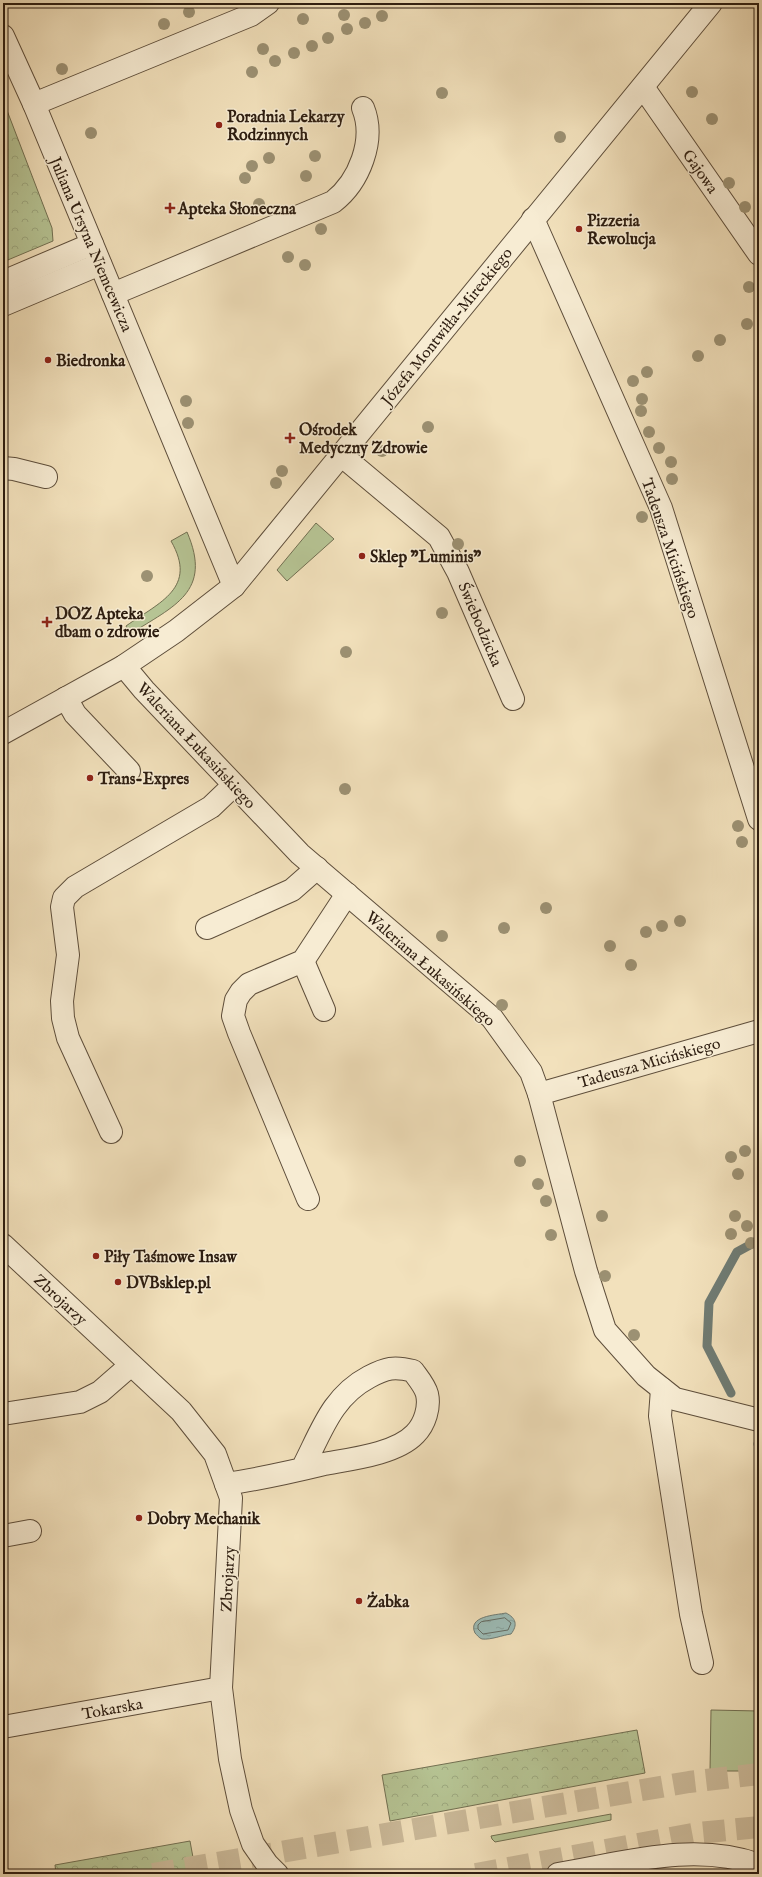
<svg xmlns="http://www.w3.org/2000/svg" width="762" height="1877" font-family="'IM FELL English',serif">
<style>
.grass{fill:#b6c494;stroke:#727052}
.forest{fill:url(#forest-crowns);stroke:#727052}
.water{fill:url(#water-ripples);stroke:#707c74}
.lines{fill:none;stroke-linecap:round;stroke-linejoin:round}
.shore{stroke:#646c64;stroke-width:1}
.stream{stroke:#707c74;stroke-width:9}
.major-tunnel{stroke:#cbba9a;stroke-width:22;stroke-dasharray:22 11;stroke-linecap:butt}
.minor-casing{stroke:#5e4e3b;stroke-width:24}
.minor{stroke:#f7ecd3;stroke-width:22}
.tree{fill:#9c9173}
.poi-dot{fill:#8f2418;stroke:#f7ecd3;stroke-width:1.5}
.labels{text-anchor:middle;stroke-width:3;stroke-linejoin:round;paint-order:stroke}
.poi-label{font-size:16px;font-weight:bold;fill:#2d1d10;stroke:#f7ecd3;text-anchor:start}
.street-label{font-size:16px;fill:#2d1d10;stroke:#f7ecd3}
</style>
<defs>
<pattern id="forest-crowns" width="20" height="18" patternUnits="userSpaceOnUse"><rect width="20" height="18" fill="#b6c494"/><path d="M2 6a3 3 0 1 1 6 0M12 15a3 3 0 1 1 6 0" fill="none" stroke="#9da87f"/></pattern>
<pattern id="water-ripples" width="26" height="14" patternUnits="userSpaceOnUse"><rect width="26" height="14" fill="#9cbcb7"/><path d="M2 4q2-2 4 0t4 0M15 11q2-2 4 0t4 0" fill="none" stroke="#87a19c"/></pattern>
</defs>
<rect width="100%" height="100%" fill="#f2e1bc"/>
<filter id="stains"><feTurbulence type="fractalNoise" baseFrequency=".005" numOctaves="4"/><feColorMatrix values="0 0 0 0 .2 0 0 0 0 .09 0 0 0 0 .02 0 0 0 .5 -.17"/></filter>
<radialGradient id="worn" r=".72"><stop offset=".6" stop-color="#630" stop-opacity="0"/><stop offset="1" stop-color="#630" stop-opacity=".3"/></radialGradient>
<g class="grass">
<path d="M316,523L334,539L287,581L277,570Z"/>
<path d="M187,532C213,592 174,606 130,634L126,626C160,602 198,588 171,541Z"/>
<path d="M711,1710L759,1711V1771H710Z"/>
<path d="M611,1814V1820L495,1842L492,1839L491,1836Z"/>
</g>
<g class="forest">
<path d="M3,100L52,228L53,241L3,262Z"/>
<path d="M637,1730L645,1773L390,1821L382,1775Z"/>
<path d="M190,1841L196,1874H56L55,1865Z"/>
</g>
<path class="water" d="M506,1613C516,1618 518,1625 511,1634C503,1635 491,1640 482,1639C479,1638 477,1635 475,1633C467,1616 496,1615 506,1613Z"/>
<g class="lines">
<path class="shore" d="M505,1618L511,1623L508,1630L483,1634L478,1629V1625L481,1622Z"/>
<g class="stream">
<path d="M731,1393L707,1346L709,1303L737,1252L759,1240"/>
<path d="M758,1444L759,1445"/>
</g>
<g class="major-tunnel">
<path d="M153,1874L689,1782L759,1774"/>
<path d="M476,1874L698,1833L759,1827"/>
</g>
<g class="minor-casing">
<g id="minor">
<path d="M3,36L34,104L234,586"/>
<path d="M643,87L759,254"/>
<path d="M34,104L251,15L268,3"/>
<path d="M533,219L661,508L759,819"/>
<path d="M3,282L92,244"/>
<path d="M113,294L333,202C359,182 376,140 363,108"/>
<path d="M3,305L100,264"/>
<path d="M341,455L439,537L458,572L513,699"/>
<path d="M3,468L14,469L46,477"/>
<path d="M124,666L144,690L300,854L492,1018L531,1072L539,1094L586,1271L605,1330L646,1376L675,1399L759,1420"/>
<path d="M66,698L75,714L129,771"/>
<path d="M3,733L124,666L176,631L234,586L711,3"/>
<path d="M207,928L292,890L317,868"/>
<path d="M303,961L324,1010"/>
<path d="M539,1094L759,1031"/>
<path d="M111,1132L68,1038L63,1018L62,1001L68,955L62,907L64,898L75,887L211,807L234,785"/>
<path d="M308,1199L239,1033L233,1016L236,1000L241,992L249,984L303,961L347,894"/>
<path d="M3,1245L181,1411L215,1454L231,1498L221,1688L230,1759L241,1810L253,1844L267,1864L277,1874"/>
<path d="M662,1389L660,1416L691,1614L702,1663"/>
<path d="M3,1414L80,1402L100,1392L131,1365"/>
<path d="M226,1484C259,1479 291,1472 324,1464C351,1459 396,1454 415,1434C425,1424 430,1407 427,1394C425,1386 418,1378 413,1371C394,1366 386,1368 369,1377C331,1397 321,1433 302,1469"/>
<path d="M3,1536L30,1531"/>
<path d="M3,1727L221,1688"/>
<path d="M558,1874C624,1863 695,1841 759,1865"/>
</g>
</g>
<use href="#minor" class="minor"/>
</g>
<g class="tree">
<circle cx="189" cy="12" r="6"/>
<circle cx="344" cy="15" r="6"/>
<circle cx="382" cy="16" r="6"/>
<circle cx="303" cy="19" r="6"/>
<circle cx="365" cy="23" r="6"/>
<circle cx="164" cy="24" r="6"/>
<circle cx="347" cy="29" r="6"/>
<circle cx="328" cy="38" r="6"/>
<circle cx="312" cy="46" r="6"/>
<circle cx="263" cy="49" r="6"/>
<circle cx="294" cy="53" r="6"/>
<circle cx="275" cy="61" r="6"/>
<circle cx="62" cy="69" r="6"/>
<circle cx="252" cy="72" r="6"/>
<circle cx="692" cy="92" r="6"/>
<circle cx="442" cy="93" r="6"/>
<circle cx="712" cy="119" r="6"/>
<circle cx="91" cy="133" r="6"/>
<circle cx="560" cy="137" r="6"/>
<circle cx="315" cy="156" r="6"/>
<circle cx="269" cy="158" r="6"/>
<circle cx="252" cy="166" r="6"/>
<circle cx="306" cy="176" r="6"/>
<circle cx="245" cy="178" r="6"/>
<circle cx="729" cy="183" r="6"/>
<circle cx="259" cy="204" r="6"/>
<circle cx="745" cy="207" r="6"/>
<circle cx="321" cy="229" r="6"/>
<circle cx="288" cy="257" r="6"/>
<circle cx="305" cy="265" r="6"/>
<circle cx="749" cy="287" r="6"/>
<circle cx="747" cy="324" r="6"/>
<circle cx="720" cy="340" r="6"/>
<circle cx="698" cy="356" r="6"/>
<circle cx="647" cy="372" r="6"/>
<circle cx="633" cy="381" r="6"/>
<circle cx="642" cy="399" r="6"/>
<circle cx="186" cy="401" r="6"/>
<circle cx="641" cy="411" r="6"/>
<circle cx="188" cy="423" r="6"/>
<circle cx="428" cy="427" r="6"/>
<circle cx="649" cy="432" r="6"/>
<circle cx="659" cy="448" r="6"/>
<circle cx="382" cy="451" r="6"/>
<circle cx="671" cy="462" r="6"/>
<circle cx="282" cy="471" r="6"/>
<circle cx="672" cy="479" r="6"/>
<circle cx="276" cy="483" r="6"/>
<circle cx="642" cy="517" r="6"/>
<circle cx="458" cy="544" r="6"/>
<circle cx="147" cy="576" r="6"/>
<circle cx="442" cy="613" r="6"/>
<circle cx="346" cy="652" r="6"/>
<circle cx="345" cy="789" r="6"/>
<circle cx="738" cy="826" r="6"/>
<circle cx="742" cy="842" r="6"/>
<circle cx="546" cy="908" r="6"/>
<circle cx="680" cy="921" r="6"/>
<circle cx="662" cy="926" r="6"/>
<circle cx="504" cy="928" r="6"/>
<circle cx="646" cy="932" r="6"/>
<circle cx="442" cy="936" r="6"/>
<circle cx="610" cy="946" r="6"/>
<circle cx="631" cy="965" r="6"/>
<circle cx="502" cy="1005" r="6"/>
<circle cx="745" cy="1151" r="6"/>
<circle cx="731" cy="1157" r="6"/>
<circle cx="520" cy="1161" r="6"/>
<circle cx="738" cy="1174" r="6"/>
<circle cx="538" cy="1184" r="6"/>
<circle cx="546" cy="1201" r="6"/>
<circle cx="602" cy="1216" r="6"/>
<circle cx="735" cy="1216" r="6"/>
<circle cx="747" cy="1226" r="6"/>
<circle cx="731" cy="1234" r="6"/>
<circle cx="551" cy="1235" r="6"/>
<circle cx="751" cy="1243" r="6"/>
<circle cx="605" cy="1276" r="6"/>
<circle cx="634" cy="1335" r="6"/>
</g>
<g class="poi-dot">
<circle cx="219" cy="125" r="4"/>
<path d="M168 202h4v4h4v4h-4v4h-4v-4h-4v-4h4z"/>
<circle cx="579" cy="229" r="4"/>
<circle cx="48" cy="360" r="4"/>
<path d="M288 432h4v4h4v4h-4v4h-4v-4h-4v-4h4z"/>
<circle cx="362" cy="556" r="4"/>
<path d="M45 616h4v4h4v4h-4v4h-4v-4h-4v-4h4z"/>
<circle cx="90" cy="778" r="4"/>
<circle cx="96" cy="1256" r="4"/>
<circle cx="118" cy="1282" r="4"/>
<circle cx="139" cy="1518" r="4"/>
<circle cx="359" cy="1601" r="4"/>
</g>
<g class="labels">
<g class="poi-label">
<text x="227" y="122">Poradnia Lekarzy<tspan x="227" dy="18">Rodzinnych</tspan></text>
<text x="178" y="214">Apteka Słoneczna</text>
<text x="587" y="226">Pizzeria<tspan x="587" dy="18">Rewolucja</tspan></text>
<text x="56" y="366">Biedronka</text>
<text x="299" y="435">Ośrodek<tspan x="299" dy="18">Medyczny Zdrowie</tspan></text>
<text x="370" y="562">Sklep "Luminis"</text>
<text x="55" y="619">DOZ Apteka<tspan x="55" dy="18">dbam o zdrowie</tspan></text>
<text x="98" y="784">Trans-Expres</text>
<text x="104" y="1262">Piły Taśmowe Insaw</text>
<text x="126" y="1288">DVBsklep.pl</text>
<text x="147" y="1524">Dobry Mechanik</text>
<text x="367" y="1607">Żabka</text>
</g>
<g class="street-label">
<text transform="translate(701 171) rotate(55)" y="6">Gajowa</text>
<text transform="translate(92 244) rotate(67)" y="6">Juliana Ursyna Niemcewicza</text>
<text transform="translate(446 326) rotate(-51)" y="6">Józefa Montwiłła-Mireckiego</text>
<text transform="translate(671 548) rotate(71)" y="6">Tadeusza Micińskiego</text>
<text transform="translate(481 624) rotate(67)" y="6">Świebodzicka</text>
<text transform="translate(197 745) rotate(47)" y="6">Waleriana Łukasińskiego</text>
<text transform="translate(431 968) rotate(41)" y="6">Waleriana Łukasińskiego</text>
<text transform="translate(649 1062) rotate(-16)" y="6">Tadeusza Micińskiego</text>
<text transform="translate(61 1299) rotate(43)" y="6">Zbrojarzy</text>
<text transform="translate(227 1579) rotate(-87)" y="6">Zbrojarzy</text>
<text transform="translate(112 1708) rotate(-10)" y="6">Tokarska</text>
</g>
</g>
<rect width="762" height="1877" fill="none" stroke="#f2e1bc" stroke-width="16"/>
<rect x="4" y="4" width="754" height="1869" fill="none" stroke="#2d1d10" stroke-width="2"/>
<rect x="8" y="8" width="746" height="1861" fill="none" stroke="#2d1d10"/>
<rect width="100%" height="100%" filter="url(#stains)"/>
<rect width="100%" height="100%" fill="url(#worn)"/>
</svg>
